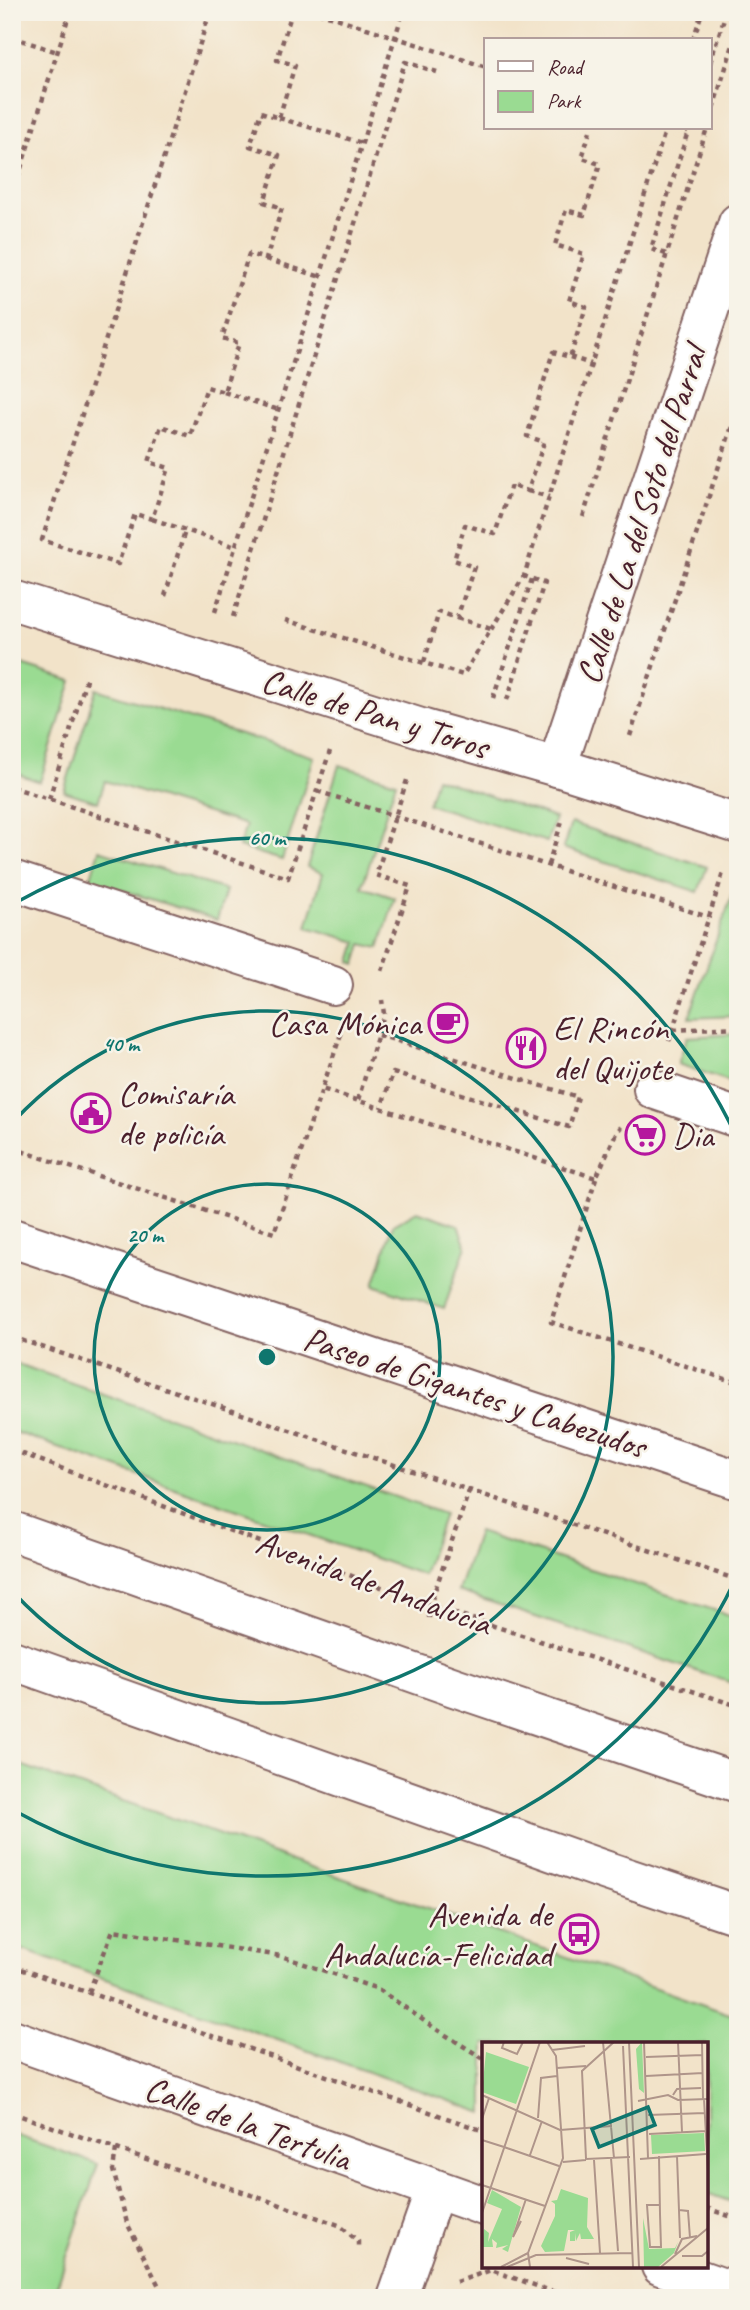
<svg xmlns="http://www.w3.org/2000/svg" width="750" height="2310" font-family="Caveat,sans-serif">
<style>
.green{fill:#9adb92;stroke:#727d5e;stroke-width:2}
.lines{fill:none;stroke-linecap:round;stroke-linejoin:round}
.minor-casing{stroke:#856462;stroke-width:42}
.major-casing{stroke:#856462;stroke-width:42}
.path{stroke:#856462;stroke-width:4.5;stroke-dasharray:5 5;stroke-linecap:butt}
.minor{stroke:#fff;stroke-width:38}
.major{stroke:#fff;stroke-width:38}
.ring{fill:none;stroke:#0f766e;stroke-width:3.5}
.labels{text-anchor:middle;stroke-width:5;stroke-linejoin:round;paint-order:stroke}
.street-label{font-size:35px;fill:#4a1f2b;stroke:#f7f3e8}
.poi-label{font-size:35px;fill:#4a1f2b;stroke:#f7f3e8;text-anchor:start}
.inset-road{fill:none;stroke:#af958a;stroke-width:2}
.view{fill:#0f766e;fill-opacity:0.15;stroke:#0f766e;stroke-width:3.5}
.inset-edge{fill:none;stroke:#4a1f2b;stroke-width:3.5}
.centre{fill:#0f766e;stroke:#f7f3e8;stroke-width:3.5}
.ring-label{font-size:21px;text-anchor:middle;font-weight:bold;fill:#0f766e;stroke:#f7f3e8;stroke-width:5;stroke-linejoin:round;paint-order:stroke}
</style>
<rect width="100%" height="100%" fill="#f7f3e8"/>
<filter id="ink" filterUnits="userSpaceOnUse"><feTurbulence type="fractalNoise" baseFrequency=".0143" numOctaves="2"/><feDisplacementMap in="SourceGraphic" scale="14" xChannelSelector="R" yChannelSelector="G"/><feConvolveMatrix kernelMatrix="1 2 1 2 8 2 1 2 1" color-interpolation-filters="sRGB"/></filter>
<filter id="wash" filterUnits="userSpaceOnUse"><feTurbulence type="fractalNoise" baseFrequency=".00686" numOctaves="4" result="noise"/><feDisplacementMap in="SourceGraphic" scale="28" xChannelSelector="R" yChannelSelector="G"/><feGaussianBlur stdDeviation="1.57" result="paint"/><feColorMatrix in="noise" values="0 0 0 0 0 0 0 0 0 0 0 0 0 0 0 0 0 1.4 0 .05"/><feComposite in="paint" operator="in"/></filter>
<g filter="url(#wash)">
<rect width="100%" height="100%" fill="#f2e3c9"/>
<g class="green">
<path d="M12,662L72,681L40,782L12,772Z"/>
<path d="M96,689L314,757L282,860L239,847L246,825L105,781L98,802L64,791Z"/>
<path d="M339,765L396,782L362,887L395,898L379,948L362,944L356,964L351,962L357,942L307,927L323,873L307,867Z"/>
<path d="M436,778L555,818L547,842L428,804Z"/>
<path d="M571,823L707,867L698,892L563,848Z"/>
<path d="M99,850L226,890L217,920L90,880Z"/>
<path d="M738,878V1016L689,1018Z"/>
<path d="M738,1034V1084L678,1064L687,1037Z"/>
<path d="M417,1211L458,1225L466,1246L444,1309L374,1285L393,1225Z"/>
<path d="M12,1362L444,1514L423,1575L12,1431Z"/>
<path d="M478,1532L738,1618V1685L458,1591Z"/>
<path d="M12,1762L738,2017V2204L706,2193V2044H484V2113L12,1946Z"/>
<path d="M12,2134L98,2164L53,2298H12Z"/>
</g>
</g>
<g filter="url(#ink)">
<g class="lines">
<g class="minor-casing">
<g id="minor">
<path d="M12,600L424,729L557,767L738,824"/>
<path d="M557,767L738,223"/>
<path d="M12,880L333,985"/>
<path d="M653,1089L738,1118"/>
<path d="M12,1238L738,1480"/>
<path d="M12,2039L484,2206"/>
<path d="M661,2266L738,2293"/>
<path d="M397,2298L435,2190"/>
</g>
</g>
<g class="major-casing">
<g id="major">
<path d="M12,1531L454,1687L738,1783"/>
<path d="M12,1660L601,1869L738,1915"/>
</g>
</g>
<g class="path">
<path d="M210,12L42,540L118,564L135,514L152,519L169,468L149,462L161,426L190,436L207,387L224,392L239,343L222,338L249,254L266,259L282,208L264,202L279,155L250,146L261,112L279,118L295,65L277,60L292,12"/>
<path d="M318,12L486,67"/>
<path d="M12,37L57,52"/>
<path d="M693,40L702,12"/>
<path d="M710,63L726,12"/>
<path d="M279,118L362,143"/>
<path d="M710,118L738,29"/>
<path d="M677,128L688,131"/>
<path d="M12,197L70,12"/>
<path d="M666,254L651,249L689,128"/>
<path d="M266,259L321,277"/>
<path d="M570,357L591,364"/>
<path d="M224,392L279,410"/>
<path d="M528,491L549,497"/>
<path d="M583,517L707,128"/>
<path d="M152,519L236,547"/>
<path d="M165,596L185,531"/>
<path d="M215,612L403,12"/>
<path d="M233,617L405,62L437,72"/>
<path d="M457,618L491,629"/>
<path d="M285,620L463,675L524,576L666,128"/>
<path d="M424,662L439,612L457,618L474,567L454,560L465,525L495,534L511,485L528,491L544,442L527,436L553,352L570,357L586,307L569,301L584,254L555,245L566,210L584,215L600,164L582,158L591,128"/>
<path d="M493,698L532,579"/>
<path d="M507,700L544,583L524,576"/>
<path d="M630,736L738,408"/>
<path d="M12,787L288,878L330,751"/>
<path d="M317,791L708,917"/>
<path d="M49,799L87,677"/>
<path d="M548,865L562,821"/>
<path d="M382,971L410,886L376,875L408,777"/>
<path d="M673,1030L738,1027"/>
<path d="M341,1034L322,1089L596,1178L616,1133L621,1127"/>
<path d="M378,1035L578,1097L569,1127L393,1073L381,1108"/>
<path d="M669,1041L723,873"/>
<path d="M358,1100L384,1014L382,1000"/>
<path d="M12,1148L274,1233L322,1089"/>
<path d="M596,1178L551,1322L738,1383"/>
<path d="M12,1337L738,1580"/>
<path d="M12,1450L430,1605L738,1706"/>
<path d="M429,1618L430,1605L469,1491"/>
<path d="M12,1966L484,2131"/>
<path d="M89,1992L113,1930L281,1956L378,1989L436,2029L484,2059"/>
<path d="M12,2113L339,2225L358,2241V2250"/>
<path d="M116,2149L113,2170L127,2223L165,2298"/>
<path d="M706,2208L738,2219"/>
<path d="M456,2282L491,2270L571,2298"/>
</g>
<use href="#minor" class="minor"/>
<use href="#major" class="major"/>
</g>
</g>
<g class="ring">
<circle cx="267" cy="1357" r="173"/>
<path d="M14 1121A346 346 0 1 1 14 1593"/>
<path d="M737 1576A519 519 0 0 1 15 1811M15 903A519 519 0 0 1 737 1138"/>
</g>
<defs>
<g id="cafe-ring" transform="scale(2.0125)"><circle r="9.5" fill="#f7f3e8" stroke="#b5179e" stroke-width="1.5"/><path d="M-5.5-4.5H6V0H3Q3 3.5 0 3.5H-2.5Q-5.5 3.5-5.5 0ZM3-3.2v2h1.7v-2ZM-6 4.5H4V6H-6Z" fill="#b5179e"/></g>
<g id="restaurant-ring" transform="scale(2.0125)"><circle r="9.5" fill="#f7f3e8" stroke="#b5179e" stroke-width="1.5"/><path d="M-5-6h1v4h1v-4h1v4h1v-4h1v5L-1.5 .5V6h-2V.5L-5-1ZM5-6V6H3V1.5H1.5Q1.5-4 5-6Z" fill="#b5179e"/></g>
<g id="civic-ring" transform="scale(2.0125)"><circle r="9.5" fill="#f7f3e8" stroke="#b5179e" stroke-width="1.5"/><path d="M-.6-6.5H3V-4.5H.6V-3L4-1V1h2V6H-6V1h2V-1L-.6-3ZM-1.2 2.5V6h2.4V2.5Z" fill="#b5179e"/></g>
<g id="supermarket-ring" transform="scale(2.0125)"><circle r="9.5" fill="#f7f3e8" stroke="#b5179e" stroke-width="1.5"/><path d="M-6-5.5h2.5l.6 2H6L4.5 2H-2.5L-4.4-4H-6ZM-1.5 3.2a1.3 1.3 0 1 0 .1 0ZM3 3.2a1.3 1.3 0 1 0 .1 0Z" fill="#b5179e"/></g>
<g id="bus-ring" transform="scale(2.0125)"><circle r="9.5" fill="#f7f3e8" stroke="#b5179e" stroke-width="1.5"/><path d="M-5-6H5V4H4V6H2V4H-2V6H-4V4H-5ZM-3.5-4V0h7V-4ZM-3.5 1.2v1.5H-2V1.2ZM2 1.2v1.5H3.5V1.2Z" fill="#b5179e"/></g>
</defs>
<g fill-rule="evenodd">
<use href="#cafe-ring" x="448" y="1023"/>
<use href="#restaurant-ring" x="526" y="1048"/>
<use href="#civic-ring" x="91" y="1113"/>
<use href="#supermarket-ring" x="645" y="1135"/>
<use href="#bus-ring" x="579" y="1934"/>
</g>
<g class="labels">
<g class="street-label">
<text transform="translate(641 515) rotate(-72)" y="12">Calle de La del Soto del Parral</text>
<text transform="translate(375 713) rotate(17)" y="12">Calle de Pan y Toros</text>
<text transform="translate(475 1392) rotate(18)" y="12">Paseo de Gigantes y Cabezudos</text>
<text transform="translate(374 1582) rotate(20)" y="12">Avenida de Andalucía</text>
<text transform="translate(248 2123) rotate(20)" y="12">Calle de la Tertulia</text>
</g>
<g class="poi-label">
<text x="421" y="1035" text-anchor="end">Casa Mónica</text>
<text x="553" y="1040">El Rincón<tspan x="553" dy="40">del Quijote</tspan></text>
<text x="118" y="1105">Comisaría<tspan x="118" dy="40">de policía</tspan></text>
<text x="672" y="1147">Dia</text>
<text x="552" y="1926" text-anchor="end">Avenida de<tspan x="552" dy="40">Andalucía-Felicidad</tspan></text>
</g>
</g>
<g transform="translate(482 2042)">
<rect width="226" height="226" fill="#f2e3c9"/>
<path d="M160,0L162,51L157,47L154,7ZM4,10L47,25L34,62L0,50ZM222,91L223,109L170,112L169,93ZM79,147L106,156L105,185L112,197H99L98,191L94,199L93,191V199H88V190L93,188H86L82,209L63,210L59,204L73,174V162L69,159L75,158ZM10,148L39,165L26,210L20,207L26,203L14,206L15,201L10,197L11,205H0L2,187L7,191L6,200L20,167L5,161ZM161,176L167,207L193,206L196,200L192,211L176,225H162Z" fill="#9adb92"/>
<path class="inset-road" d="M22,0L20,6L35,12L41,0M121,0L132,116M132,0L100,29L104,117L148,115M147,0L157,225M162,0L166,116M196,0L200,90M220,0L221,57M141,4L151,225M70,8L103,4M164,15L221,13M75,26L104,24M164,34L221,31M0,53L78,88L130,84M191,53L195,47L219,46M222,57L226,129M156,59L186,53L196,58L226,57M166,73L223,71M56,76L59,36L75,34M0,77L7,56M167,92L224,89M0,98L22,105M22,105L77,124M48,113L60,79M177,114L178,172L179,205H168L165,163H178M195,114L198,196M129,116L136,209M158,117L224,112M112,118L118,211M81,120L104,118M0,143L63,164M197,168L206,169L208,196M0,171L58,0M39,179L31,195L44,157M193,212L200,197L215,194M200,214H220L226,209M84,216L107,222M19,225L46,211M25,225L54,213L150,211M48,225L46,211L81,116L74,14L65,0M179,225L226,186"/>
<path class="view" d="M166,65L173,83L117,105L110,87Z"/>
<rect width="226" height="226" class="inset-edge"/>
</g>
<circle cx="267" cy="1357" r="10" class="centre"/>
<g class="ring-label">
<text x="267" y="845">60 m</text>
<text x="121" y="1051">40 m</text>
<text x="145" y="1242">20 m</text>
</g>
<rect width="750" height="2310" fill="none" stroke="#f7f3e8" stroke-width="42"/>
<rect x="484" y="38" width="228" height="91" fill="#f7f3e8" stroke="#b29e9c" stroke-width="2"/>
<rect x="498" y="61" width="35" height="10" fill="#ffffff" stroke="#b29e9c" stroke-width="2"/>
<text x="547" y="74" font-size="21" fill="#4a1f2b">Road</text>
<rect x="498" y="91" width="35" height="21" fill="#9adb92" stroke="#b29e9c" stroke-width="2"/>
<text x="547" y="108" font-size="21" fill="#4a1f2b">Park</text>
</svg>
